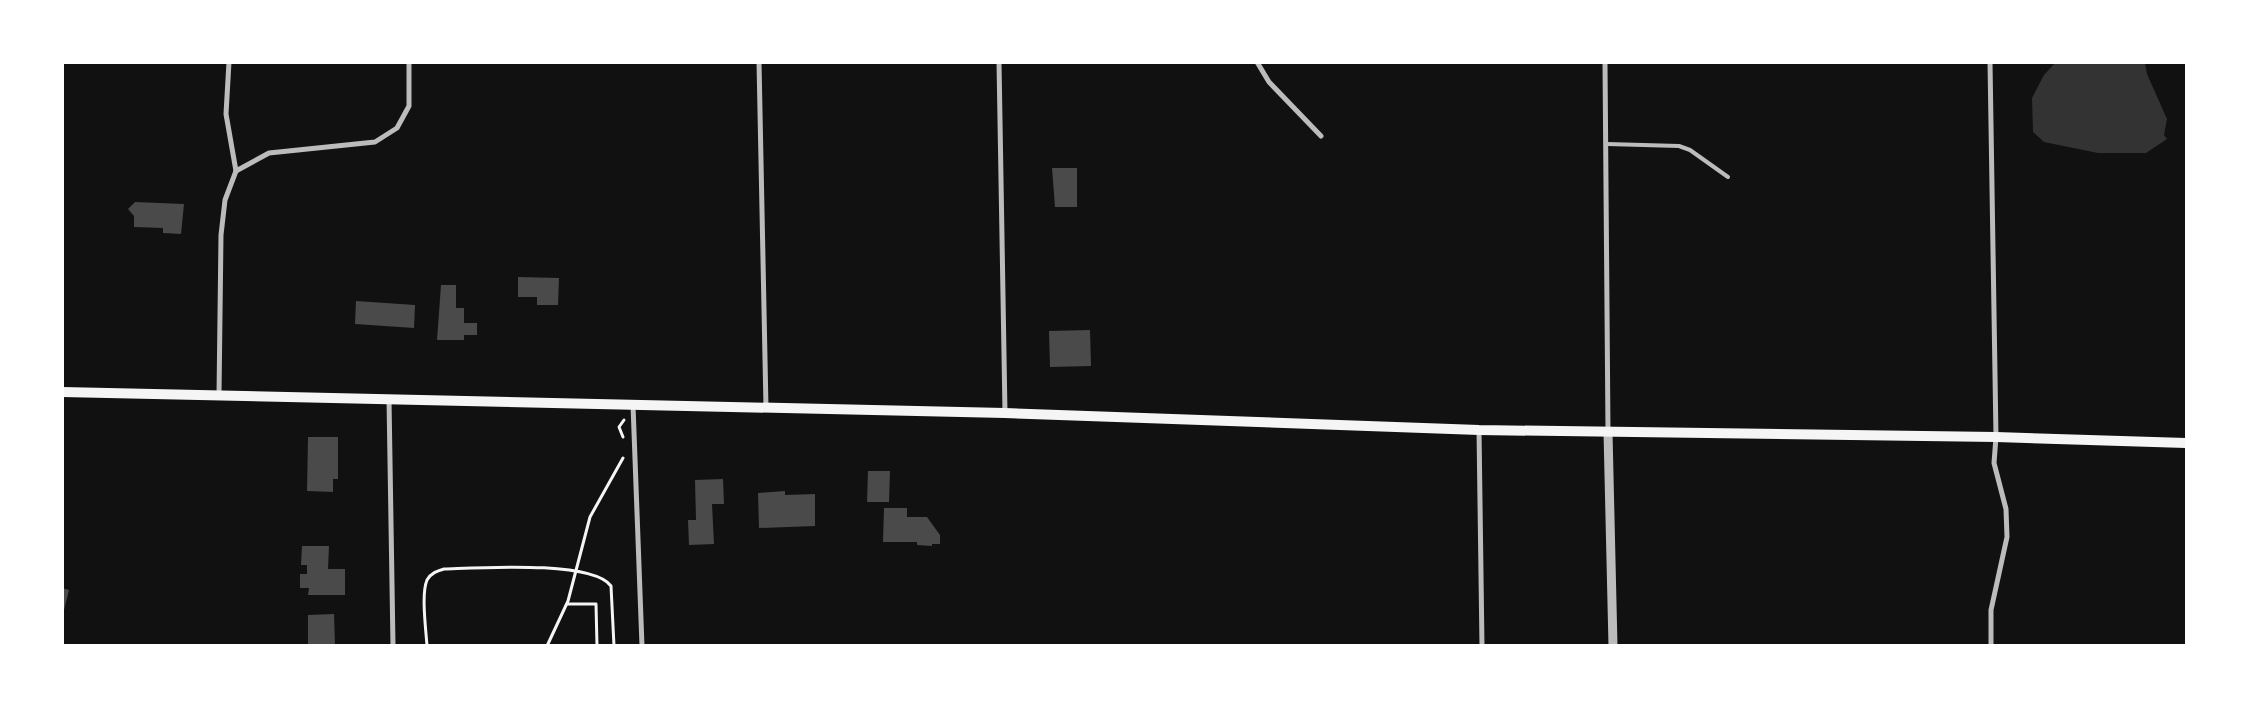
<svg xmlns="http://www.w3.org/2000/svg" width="2249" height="708" font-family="Commissioner,sans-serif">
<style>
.water{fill:#333}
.building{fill:#4a4a4a}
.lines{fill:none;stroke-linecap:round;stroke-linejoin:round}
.path{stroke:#f5f5f5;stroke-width:3}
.service{stroke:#bcbcbc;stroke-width:4}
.minor{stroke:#bcbcbc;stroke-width:5}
.tertiary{stroke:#bcbcbc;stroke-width:9}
.secondary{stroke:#f5f5f5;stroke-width:10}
</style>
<rect width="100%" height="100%" fill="#111"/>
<path class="water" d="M2055,63H2145L2147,74L2167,119L2164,135L2167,139L2146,153H2098L2044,142L2033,132L2032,98L2044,75Z"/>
<g class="building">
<path d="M1052,168H1077V207H1055Z"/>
<path d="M135,202L184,204L181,234L163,233V228L134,227V216L128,209Z"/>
<path d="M518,277L559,278L558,305H537V297H518Z"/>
<path d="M441,285H456V308H464V323H477V335H464V340H437Z"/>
<path d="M356,301L415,305L414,328L355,324Z"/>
<path d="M1090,330L1091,366L1050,367L1049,331Z"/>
<path d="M308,437H338V479H333V492L307,491Z"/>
<path d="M868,471H890L889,502H867Z"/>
<path d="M723,479L724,504H712L714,544L689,545L688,520H696L695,480Z"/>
<path d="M785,491V495L815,494V526L759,528L758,493Z"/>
<path d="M884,508H907V517H927L940,535V544H932V546L917,545V542H883Z"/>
<path d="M302,546H329L328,569H345V595H308L309,588H300V574H307V565H301Z"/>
<path d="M62,588L69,590L63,614H62Z"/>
<path d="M334,614L335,646H308V615Z"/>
</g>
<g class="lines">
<g class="path">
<path d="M623,437L619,427L624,420"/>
<path d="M567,604H596L597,646"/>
<path d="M427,646C426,630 421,594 427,580C431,573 437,571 444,569C477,568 592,560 611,586L614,646"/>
<path d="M547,646L568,601L590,517L623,458"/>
</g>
<path class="service" d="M1607,144L1679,146L1690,150L1728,177"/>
<g class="minor">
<path d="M759,62L766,408"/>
<path d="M999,62L1005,413"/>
<path d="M1257,62L1269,82L1321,136"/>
<path d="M1605,62L1608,432"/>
<path d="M1990,62L1996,437L1994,463L2006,509L2007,537L1991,610V646"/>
<path d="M236,171L269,153L375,142L397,128L409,106V62"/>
<path d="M219,395L221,235L225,200L236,171L226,114L229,62"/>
<path d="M389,399L393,646"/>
<path d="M633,405L642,646"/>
<path d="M1479,430L1482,646"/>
</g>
<path class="tertiary" d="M1608,432L1613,646"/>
<path class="secondary" d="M62,392L1005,413L1479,430L1996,437L2186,443"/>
</g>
<rect width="2249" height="708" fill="none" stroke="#ffffff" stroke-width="128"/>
</svg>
